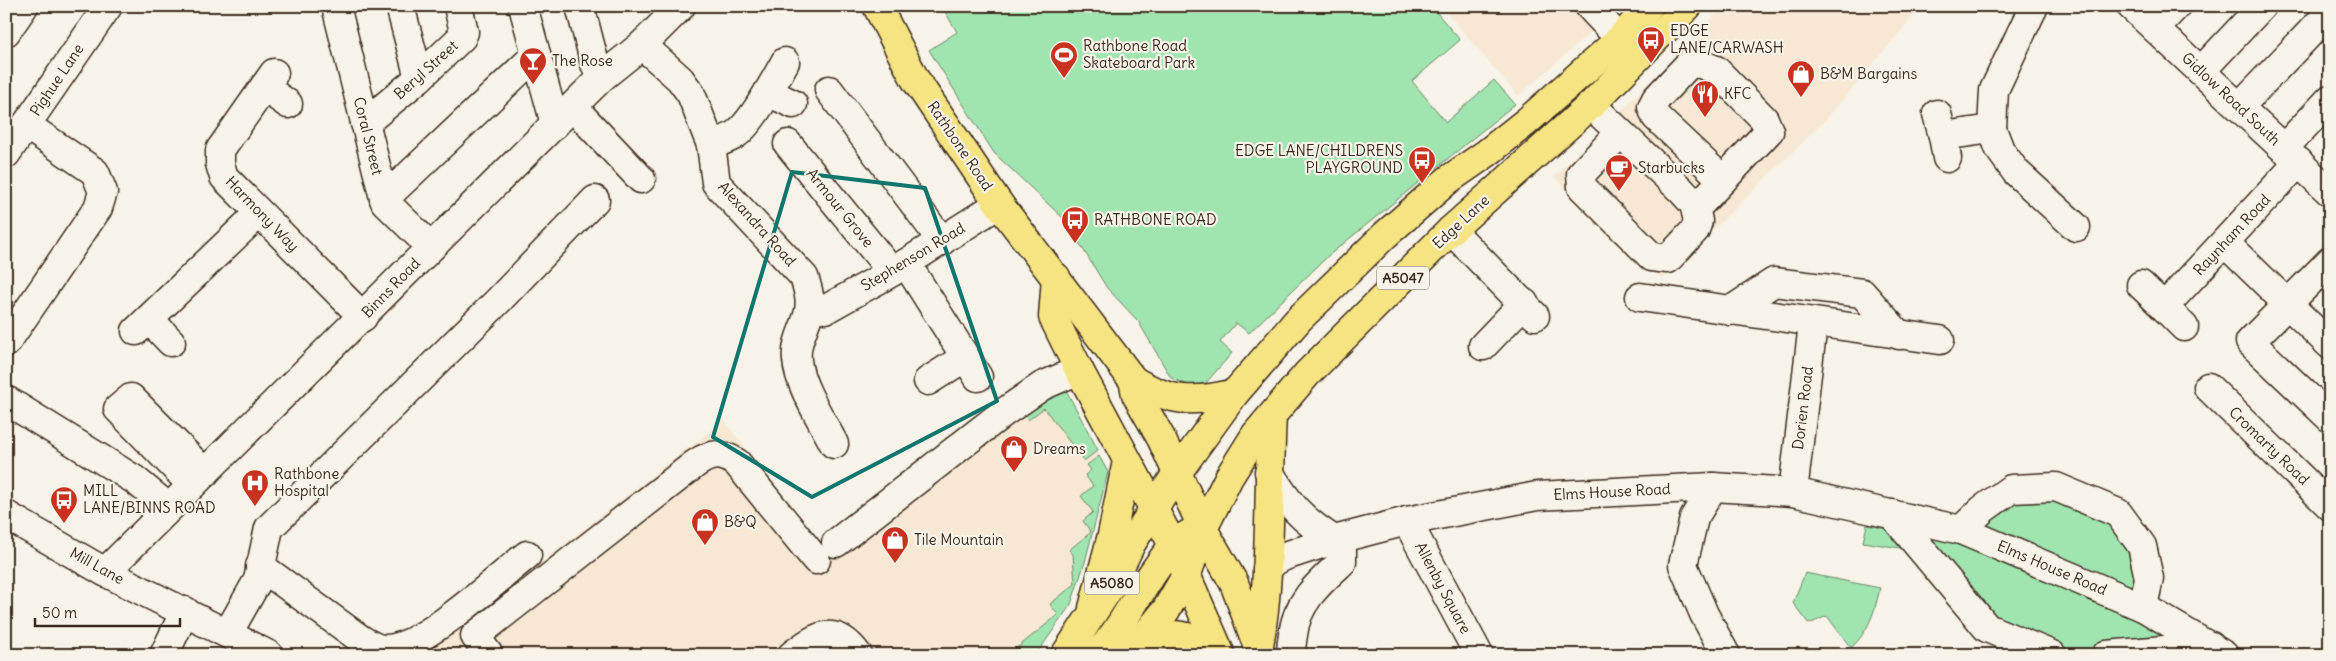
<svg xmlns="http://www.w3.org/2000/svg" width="2336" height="661" font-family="Delius,sans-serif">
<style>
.built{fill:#f6e8d3}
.green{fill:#a0e4b0;stroke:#6e8767}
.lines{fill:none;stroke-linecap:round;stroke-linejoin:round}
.minor-casing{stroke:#3b2a1e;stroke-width:31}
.major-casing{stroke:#3b2a1e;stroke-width:31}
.highway-casing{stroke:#3b2a1e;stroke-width:31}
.minor{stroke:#f7f3e8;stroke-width:28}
.major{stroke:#f6e381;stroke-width:28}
.highway{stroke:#f6e381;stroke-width:28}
.marked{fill:none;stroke:#0f766e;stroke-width:4;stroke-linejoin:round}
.labels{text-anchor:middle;stroke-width:4.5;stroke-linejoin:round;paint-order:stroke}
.shield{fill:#f7f3e8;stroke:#73665b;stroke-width:1}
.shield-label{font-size:14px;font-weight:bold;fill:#3b2a1e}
.poi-label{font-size:15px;fill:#3b2a1e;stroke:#f7f3e8;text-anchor:start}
.street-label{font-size:15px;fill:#3b2a1e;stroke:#f7f3e8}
</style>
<rect width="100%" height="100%" fill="#f7f3e8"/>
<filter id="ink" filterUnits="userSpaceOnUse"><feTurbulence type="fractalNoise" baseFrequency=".02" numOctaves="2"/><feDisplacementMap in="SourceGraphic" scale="10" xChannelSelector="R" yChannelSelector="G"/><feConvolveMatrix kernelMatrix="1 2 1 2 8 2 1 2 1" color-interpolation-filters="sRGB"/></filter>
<g filter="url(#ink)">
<g class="built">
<path d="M1441,6H1621L1518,96Z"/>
<path d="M1723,6H1922L1826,119L1663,279L1554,177L1694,38Z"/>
<path d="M1067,392L1108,472L1085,562L1071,604L1036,655H422L724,420L818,544L987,418Z"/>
</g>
<g class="green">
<path d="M947,6H1431L1460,40L1412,81L1446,122L1494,80L1515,104L1328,256L1249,333L1236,323L1220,342L1232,353L1205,384L1188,385L1171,378L1138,321L1107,288L1065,220L994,153L929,50L957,32L944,10Z"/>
<path d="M1067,392L1098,450L1084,461L1044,408L1028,420L1020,409L1052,395Z"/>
<path d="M1099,456L1108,472L1085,562L1071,604L1036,655H1008L1058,615L1050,604L1075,584L1073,554L1069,550L1091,532L1083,521L1093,512L1081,496L1093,486L1085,475L1091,470L1087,465Z"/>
<path d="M2049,495L2116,523L2140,574L2133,592L1987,529L1983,521L2012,497Z"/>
<path d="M1867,525C1888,528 1890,530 1903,547L1900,548L1863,542Z"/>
<path d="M1935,537C2017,563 2095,595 2170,636L2173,646L2060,651L1995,619L1929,538Z"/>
<path d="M1805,573L1880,588C1875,611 1869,631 1851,648L1827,616L1809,624L1793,603Z"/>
</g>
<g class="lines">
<g class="minor-casing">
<g id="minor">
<path d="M336,6L385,202L431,247"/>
<path d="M400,6L419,78"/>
<path d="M523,6L555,124"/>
<path d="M580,6L595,64L602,77"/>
<path d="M1589,6L1620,39"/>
<path d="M2034,6L1994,90L1992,129L2000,150L2016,172L2076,227"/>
<path d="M2131,6L2330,192"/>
<path d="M2155,28L2176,6"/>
<path d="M6,32L24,6"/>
<path d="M642,45L680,79L691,94L711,145L716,183L804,277C808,289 812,302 808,315C804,330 795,343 797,360C799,386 822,420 834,444"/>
<path d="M2201,71L2262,6"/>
<path d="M274,73L220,150V164L224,177L363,317"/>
<path d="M264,87L288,104"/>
<path d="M829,90L942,241"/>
<path d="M768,92L793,104"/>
<path d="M1591,105L1681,190L1694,204L1701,203L1769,131L1764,119L1716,70L1701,64L1690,63L1656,99L1652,107L1656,117L1723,180"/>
<path d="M2240,106L2330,12"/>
<path d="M573,107L641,179"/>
<path d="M1937,114L1943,136"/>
<path d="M365,123L419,78L462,37L464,32L458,6"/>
<path d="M1620,133L1581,174L1582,187L1652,257L1668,259L1695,230L1698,221L1694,204"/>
<path d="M788,144L892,272"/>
<path d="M711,145C718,142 726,140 733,136C751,126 775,80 785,62"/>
<path d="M2284,148L2330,99"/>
<path d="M6,154L108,6"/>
<path d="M1947,158L1943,136L1992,129"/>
<path d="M384,199L536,55"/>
<path d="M1451,230L1535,316"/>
<path d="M2225,243L2330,345"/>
<path d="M2330,261L2250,342L2330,418"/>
<path d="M906,263L978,377"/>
<path d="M2141,285L2164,307"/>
<path d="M1640,297L1940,340"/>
<path d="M826,309L892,272L999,204"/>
<path d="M1730,311L1774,282L1862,293L1899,335"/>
<path d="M149,319L171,342"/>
<path d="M2184,327L2164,307L2299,162"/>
<path d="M136,331L259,213"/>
<path d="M6,343L98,208L103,192L95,172L26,125"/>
<path d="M1483,346L1524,303"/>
<path d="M928,381L964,358"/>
<path d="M2208,387L2330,506"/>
<path d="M6,400L135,480L169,508"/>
<path d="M1269,472C1289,505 1302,520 1334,540"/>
<path d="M192,485L118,409L131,398L205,473"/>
<path d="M1713,487L1694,518L1683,565L1704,614L1726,655"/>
<path d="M1793,492L1813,324"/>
<path d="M1892,514L1987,628L2052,655"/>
<path d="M6,515L105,572L269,655"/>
<path d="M1407,521L1479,655"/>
<path d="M1961,530L1983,509L2011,489L2056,487L2118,513L2142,546L2149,578L2143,607"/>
<path d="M836,543L1003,413L1042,386L1079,370"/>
<path d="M260,566L359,638C367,643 377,650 387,649C425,647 495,580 527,555"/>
<path d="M1267,569L1275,561L1285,556L1334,540L1407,521L1537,496L1713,487L1793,492L1961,530L2143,607L2224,655"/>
<path d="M105,572L602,77L642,45L681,6"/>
<path d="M228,633L258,580L269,528L498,301L595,200"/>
<path d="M164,655L185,611"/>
<path d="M489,655L475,636L695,464C711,453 721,452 737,463L816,560"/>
<path d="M792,655C818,635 835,624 858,655"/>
<path d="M1293,655C1290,648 1292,642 1293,635C1296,603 1319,583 1342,562V539"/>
<path d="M2106,655L2211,646"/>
</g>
</g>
<g class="major-casing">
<g id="major">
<path d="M877,6L915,79L999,204L1133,380L1136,394L1161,438L1203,529L1234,583L1261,655"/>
<path d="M1056,277L1053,317L1079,370L1174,547L1221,655"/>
<path d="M1133,380C1172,403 1193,403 1235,393"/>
<path d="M1093,608L1112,535L1127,461"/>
<path d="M1141,642C1168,630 1196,633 1218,655"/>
<path d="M1259,646C1272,570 1268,493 1272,416"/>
</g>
</g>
<g class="highway-casing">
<g id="highway">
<path d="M1065,655L1110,587L1131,544L1177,473L1235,393L1298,320L1385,235L1448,180L1487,153L1526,122L1620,39L1649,6"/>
<path d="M1095,655C1128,630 1160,534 1203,529"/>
<path d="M1130,655L1166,610L1187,574L1203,529L1229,477L1256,434L1307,374L1451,230L1591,105L1688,6"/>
</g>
</g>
<use href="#minor" class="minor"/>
<use href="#major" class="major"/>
<use href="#highway" class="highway"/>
</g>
</g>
<path class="marked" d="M792,172L925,188L997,401L812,497L713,437Z"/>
<defs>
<g id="bus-pin" transform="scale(1.4375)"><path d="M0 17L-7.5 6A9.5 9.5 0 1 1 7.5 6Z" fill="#c8321e" stroke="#f7f3e8"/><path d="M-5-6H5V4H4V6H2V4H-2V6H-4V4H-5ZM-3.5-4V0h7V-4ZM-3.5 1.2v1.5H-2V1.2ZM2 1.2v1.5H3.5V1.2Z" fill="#fff"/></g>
<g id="stadium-pin" transform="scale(1.4375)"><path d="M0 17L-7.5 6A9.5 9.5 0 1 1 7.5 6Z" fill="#c8321e" stroke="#f7f3e8"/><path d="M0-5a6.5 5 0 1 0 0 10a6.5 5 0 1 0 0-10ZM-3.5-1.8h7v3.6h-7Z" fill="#fff"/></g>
<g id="bar-pin" transform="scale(1.4375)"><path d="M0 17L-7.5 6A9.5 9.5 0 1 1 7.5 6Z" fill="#c8321e" stroke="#f7f3e8"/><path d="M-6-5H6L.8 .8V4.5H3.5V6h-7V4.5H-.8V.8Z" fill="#fff"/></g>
<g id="shop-pin" transform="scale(1.4375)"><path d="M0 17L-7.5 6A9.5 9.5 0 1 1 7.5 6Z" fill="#c8321e" stroke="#f7f3e8"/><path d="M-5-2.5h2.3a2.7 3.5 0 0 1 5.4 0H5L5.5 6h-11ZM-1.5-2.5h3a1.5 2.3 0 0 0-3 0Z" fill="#fff"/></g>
<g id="restaurant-pin" transform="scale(1.4375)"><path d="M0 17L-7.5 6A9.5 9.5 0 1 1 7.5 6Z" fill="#c8321e" stroke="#f7f3e8"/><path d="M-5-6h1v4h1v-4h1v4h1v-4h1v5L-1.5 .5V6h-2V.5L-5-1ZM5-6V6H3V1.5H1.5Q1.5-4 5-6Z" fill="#fff"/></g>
<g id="cafe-pin" transform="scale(1.4375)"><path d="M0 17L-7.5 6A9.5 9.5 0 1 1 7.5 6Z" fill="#c8321e" stroke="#f7f3e8"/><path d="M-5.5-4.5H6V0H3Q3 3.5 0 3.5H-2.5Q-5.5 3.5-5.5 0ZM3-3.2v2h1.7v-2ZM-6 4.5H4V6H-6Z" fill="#fff"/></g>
<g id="hospital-pin" transform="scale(1.4375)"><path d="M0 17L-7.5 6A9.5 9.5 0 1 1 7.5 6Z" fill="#c8321e" stroke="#f7f3e8"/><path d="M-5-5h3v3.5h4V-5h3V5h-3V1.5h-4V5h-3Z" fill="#fff"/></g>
</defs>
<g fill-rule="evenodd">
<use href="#bus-pin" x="1651" y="40"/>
<use href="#stadium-pin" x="1064" y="55"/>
<use href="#bar-pin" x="533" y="61"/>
<use href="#shop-pin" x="1801" y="74"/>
<use href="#restaurant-pin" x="1705" y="94"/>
<use href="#bus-pin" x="1422" y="160"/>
<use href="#cafe-pin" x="1619" y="168"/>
<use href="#bus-pin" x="1075" y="220"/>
<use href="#shop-pin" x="1014" y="449"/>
<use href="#hospital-pin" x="255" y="483"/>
<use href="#bus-pin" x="64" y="500"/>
<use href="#shop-pin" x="705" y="522"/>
<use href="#shop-pin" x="895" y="540"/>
</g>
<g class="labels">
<g class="shield">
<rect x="1377" y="266.5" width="52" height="23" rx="4"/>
<rect x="1084.5" y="571.5" width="55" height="23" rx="4"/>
</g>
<g class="shield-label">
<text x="1403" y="283">A5047</text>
<text x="1112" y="588">A5080</text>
</g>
<g class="poi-label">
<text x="1670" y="36">EDGE<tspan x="1670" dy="17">LANE/CARWASH</tspan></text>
<text x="1083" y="51">Rathbone Road<tspan x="1083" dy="17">Skateboard Park</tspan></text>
<text x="552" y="66">The Rose</text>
<text x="1820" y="79">B&amp;M Bargains</text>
<text x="1724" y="99">KFC</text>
<text x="1403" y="156" text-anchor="end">EDGE LANE/CHILDRENS<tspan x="1403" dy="17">PLAYGROUND</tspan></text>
<text x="1638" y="173">Starbucks</text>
<text x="1094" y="225">RATHBONE ROAD</text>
<text x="1033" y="454">Dreams</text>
<text x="274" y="479">Rathbone<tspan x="274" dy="17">Hospital</tspan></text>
<text x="83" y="496">MILL<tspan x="83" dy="17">LANE/BINNS ROAD</tspan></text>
<text x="724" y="527">B&amp;Q</text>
<text x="914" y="545">Tile Mountain</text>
</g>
<g class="street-label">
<text transform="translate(426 70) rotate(-42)" y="5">Beryl Street</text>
<text transform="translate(57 80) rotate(-56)" y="5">Pighue Lane</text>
<text transform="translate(2231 99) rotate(43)" y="5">Gidlow Road South</text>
<text transform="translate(368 136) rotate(76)" y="5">Coral Street</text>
<text transform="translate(960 146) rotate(56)" y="5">Rathbone Road</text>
<text transform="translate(840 208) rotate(51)" y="5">Armour Grove</text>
<text transform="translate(262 214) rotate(46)" y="5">Harmony Way</text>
<text transform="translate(1461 222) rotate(-43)" y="5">Edge Lane</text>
<text transform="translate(757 224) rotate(48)" y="5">Alexandra Road</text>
<text transform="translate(2232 235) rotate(-47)" y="5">Raynham Road</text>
<text transform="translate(913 257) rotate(-31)" y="5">Stephenson Road</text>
<text transform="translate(391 288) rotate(-46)" y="5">Binns Road</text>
<text transform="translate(1803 408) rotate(-83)" y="5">Dorien Road</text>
<text transform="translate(2269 446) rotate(44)" y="5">Cromarty Road</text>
<text transform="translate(1612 492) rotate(-3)" y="5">Elms House Road</text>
<text transform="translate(97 566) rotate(29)" y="5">Mill Lane</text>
<text transform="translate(2052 568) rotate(23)" y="5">Elms House Road</text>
<text transform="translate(1443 588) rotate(62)" y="5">Allenby Square</text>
</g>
</g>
<rect width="2336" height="661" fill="none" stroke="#f7f3e8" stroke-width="25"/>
<rect x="12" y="12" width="2311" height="636" fill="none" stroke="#3b2a1e" stroke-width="2" filter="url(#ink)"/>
<path d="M35 618v8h145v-8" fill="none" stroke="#3b2a1e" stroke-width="2.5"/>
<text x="42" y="618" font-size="15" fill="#3b2a1e" stroke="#f7f3e8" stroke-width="4" paint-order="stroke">50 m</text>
</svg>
